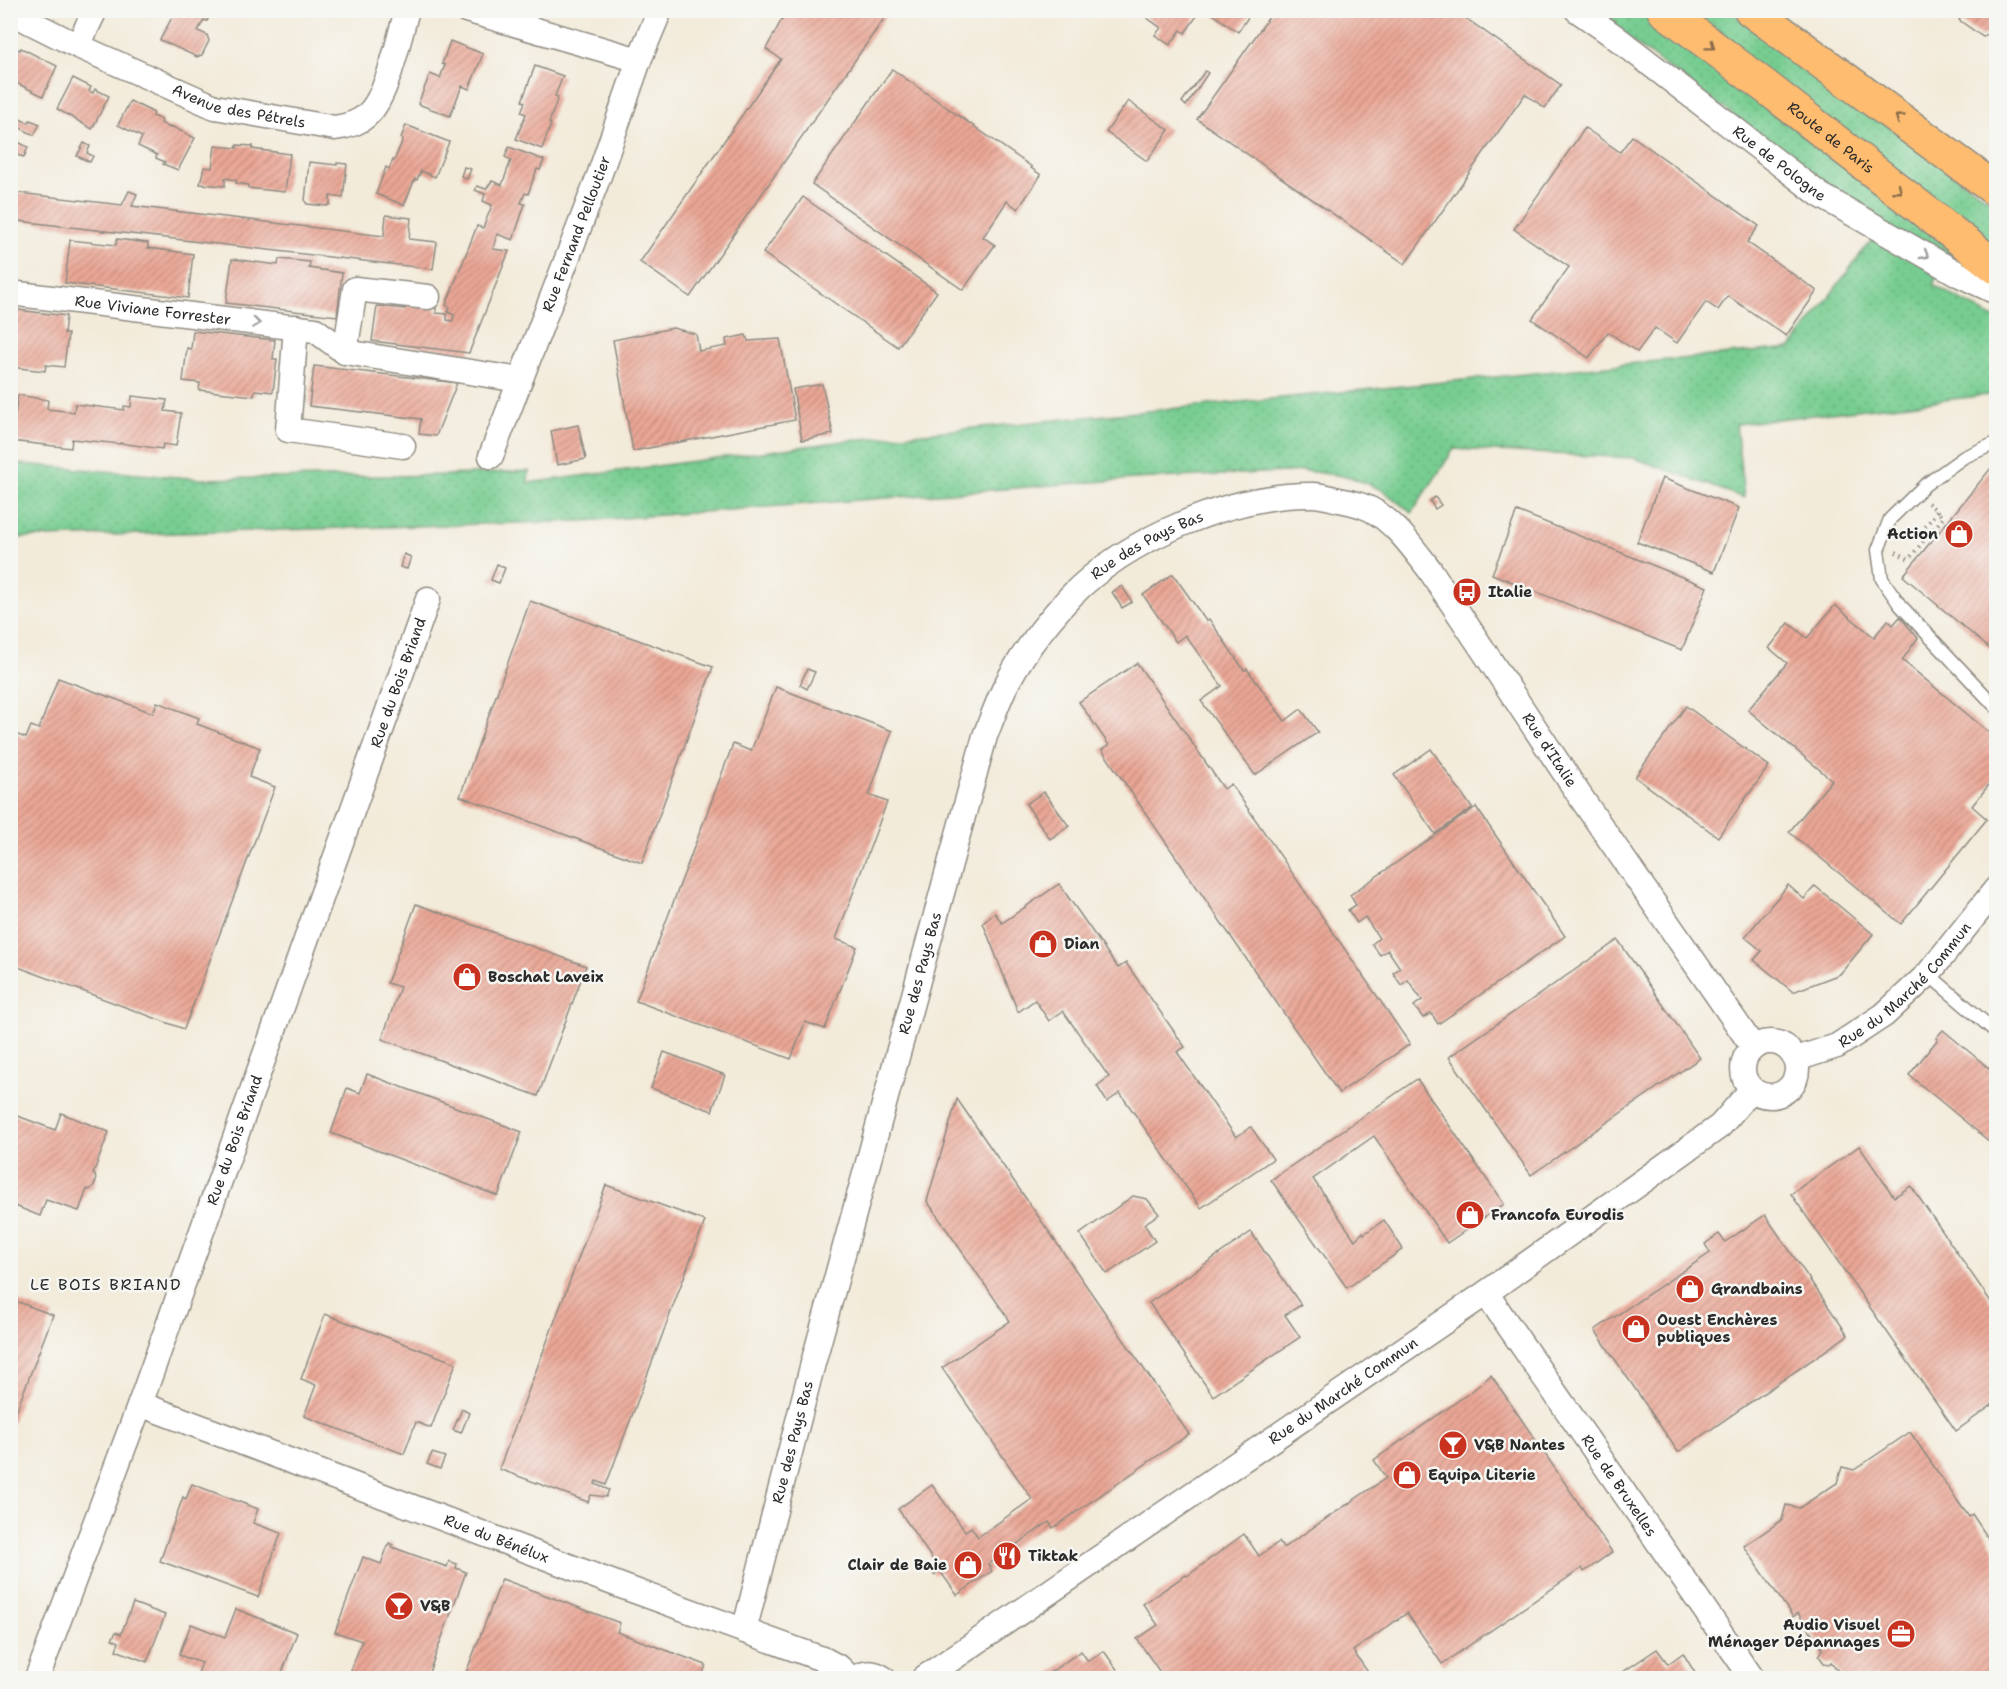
<svg xmlns="http://www.w3.org/2000/svg" width="2007" height="1689" font-family="'Shantell Sans',sans-serif">
<style>
.grass{fill:url(#grass-dots);stroke:#517c5e;stroke-width:1.5}
.building{fill:url(#building-hatch)}
.lines{fill:none;stroke-linecap:round;stroke-linejoin:round}
.service-casing{stroke:#8f8b82;stroke-width:15}
.minor-casing{stroke:#8f8b82;stroke-width:27}
.primary-casing{stroke:#8f8b82;stroke-width:36}
.path{stroke:#8f8b82;stroke-width:4;stroke-dasharray:1.5 4.5;stroke-linecap:butt}
.service{stroke:#fff;stroke-width:12}
.minor{stroke:#fff;stroke-width:24}
.primary{stroke:#fdbc70;stroke-width:33}
.oneway{stroke:#8a6c4a}
.oneway2{stroke:#a0a0a0}
.labels{text-anchor:middle;stroke-width:5;stroke-linejoin:round;paint-order:stroke}
.street-label{font-size:15px;fill:#2b2b2b;stroke:#f6f6f2}
.poi-label{font-size:15px;font-weight:bold;fill:#2b2b2b;stroke:#f6f6f2;text-anchor:start}
.neighbourhood-label{font-size:16px;letter-spacing:1.5px;fill:#2b2b2b;stroke:#f6f6f2}
</style>
<defs>
<pattern id="grass-dots" width="8" height="8" patternUnits="userSpaceOnUse" patternTransform="scale(1.5)"><rect width="8" height="8" fill="#77cd91"/><path d="M2 2h.1M6 6h.1" fill="none" stroke="#67b07d" stroke-width="1.8" stroke-linecap="round"/></pattern>
<pattern id="building-hatch" width="6" height="6" patternUnits="userSpaceOnUse" patternTransform="scale(1.5)"><rect width="6" height="6" fill="#eba796"/><path d="M-1 1l2-2M0 6l6-6M5 7l2-2" fill="none" stroke="#bf887b"/></pattern>
</defs>
<rect width="100%" height="100%" fill="#f6f6f2"/>
<filter id="ink" filterUnits="userSpaceOnUse"><feTurbulence type="fractalNoise" baseFrequency=".0167" numOctaves="2"/><feDisplacementMap in="SourceGraphic" scale="12" xChannelSelector="R" yChannelSelector="G"/><feConvolveMatrix kernelMatrix="1 2 1 2 8 2 1 2 1" color-interpolation-filters="sRGB"/></filter>
<filter id="wash" filterUnits="userSpaceOnUse"><feTurbulence type="fractalNoise" baseFrequency=".008" numOctaves="4" result="noise"/><feDisplacementMap in="SourceGraphic" scale="24" xChannelSelector="R" yChannelSelector="G"/><feGaussianBlur stdDeviation="1.35" result="paint"/><feColorMatrix in="noise" values="0 0 0 0 0 0 0 0 0 0 0 0 0 0 0 0 0 1.4 0 .05"/><feComposite in="paint" operator="in"/></filter>
<g filter="url(#wash)">
<rect width="100%" height="100%" fill="#f3ebda"/>
<g class="grass">
<path d="M1590,11H1638L1951,247L1933,285L1996,319V394L1736,424L1744,498L1634,458L1454,449L1412,513L1382,490L1350,477L1306,471L1134,479L584,521L11,538L10,463L201,479L447,475L529,471L528,483L852,440L1791,348L1865,248L1885,226Z"/>
<path d="M1686,11H1730L1996,205V250Z"/>
</g>
<g id="blocks">
<g class="building">
<path d="M176,10H212L207,21L204,20L198,31L207,35L209,41L202,55L197,57L160,40Z"/>
<path d="M787,10H890L690,297L640,262L781,59L766,49Z"/>
<path d="M1136,10H1201L1185,33L1181,30L1170,45L1155,35L1161,28Z"/>
<path d="M1207,10H1253L1238,32Z"/>
<path d="M1274,10H1454L1561,85L1545,108L1525,94L1405,264L1197,119Z"/>
<path d="M1972,10H1996L1995,39L1987,34L1983,37L1959,20L1965,11L1970,14Z"/>
<path d="M450,41L483,54L469,89L462,86L450,116L418,104L430,74L440,78L445,65L442,64Z"/>
<path d="M10,46L20,50L21,48L57,66L43,96L10,80Z"/>
<path d="M535,66L563,76L555,96L558,97L549,123L551,124L542,149L516,139L526,114L521,112L525,102L522,101Z"/>
<path d="M892,69L1032,167L1031,168L1041,175L1018,209L1007,201L983,237L995,245L963,290L812,184Z"/>
<path d="M1205,71L1208,73L1186,106L1182,102Z"/>
<path d="M73,78L91,87L89,91L93,93L95,89L109,96L92,129L57,109Z"/>
<path d="M130,101L154,113L153,116L162,120L161,123L170,128L171,126L195,138L178,170L163,164L165,162L156,158L157,155L138,146L142,137L118,125Z"/>
<path d="M1128,101L1169,130L1147,161L1106,132Z"/>
<path d="M15,117L29,123L30,120L40,124L34,135L12,124Z"/>
<path d="M406,125L449,142L435,177L421,171L417,180L415,179L404,205L376,194L386,167L389,169L393,160L394,161L403,139L401,138Z"/>
<path d="M1585,128L1620,152L1632,136L1759,226L1747,242L1817,291L1786,336L1728,296L1718,310L1706,302L1677,343L1655,328L1637,352L1608,332L1589,358L1532,319L1569,267L1514,229Z"/>
<path d="M10,138L28,147L24,157L17,155L10,170Z"/>
<path d="M84,143L90,146L87,153L93,156L90,162L77,156Z"/>
<path d="M237,145L253,146L252,149L290,154L285,192L248,188V185L236,183V180L225,178V186L200,184L204,167L212,168L215,146L237,148Z"/>
<path d="M509,147L544,160L540,170L537,169L528,194L525,193L521,203L525,204L513,240L497,234L493,249L509,251L469,353L372,341L377,306L405,309V304L436,308V313L447,314V320L453,321L454,315L448,312L450,307L446,305L477,226L483,228L492,205L483,201L485,194L475,190L477,186L486,189L492,181L502,185L511,160L505,157Z"/>
<path d="M309,162L337,165V163L347,164L343,198L330,196V204L327,206L307,204L305,201Z"/>
<path d="M464,167L471,169L467,179L461,176Z"/>
<path d="M129,191L137,194L132,206L384,236L386,215L411,218L409,239L437,242L433,269L10,220V192L122,205Z"/>
<path d="M803,197L937,292L898,347L763,253Z"/>
<path d="M10,232L15,233L12,257H10Z"/>
<path d="M117,239L148,243V248L193,254L188,298L65,283L70,240L116,245Z"/>
<path d="M232,259L278,265L279,259L310,262L309,268L342,273L337,316L226,303Z"/>
<path d="M10,309L66,316L64,334H68L64,367L46,365L45,371L10,367Z"/>
<path d="M673,328L696,334L699,351L727,346L726,339L746,335L748,341L780,339L795,420L633,451L613,340Z"/>
<path d="M193,331L275,340L273,359H277L273,392L255,390L254,396L199,390L200,383L183,381L187,348L191,349Z"/>
<path d="M314,366L382,374L457,383L436,436L419,434L421,419L309,406Z"/>
<path d="M822,384L833,434L802,440L793,389Z"/>
<path d="M18,395L48,400L47,409L74,412L75,404L124,410V406L131,407L132,396L167,400L165,411L181,413L176,446L163,444L162,449L120,443V444L72,439L71,448L11,441Z"/>
<path d="M578,425L586,459L557,465L551,431Z"/>
<path d="M1996,462V654L1903,576Z"/>
<path d="M1662,478L1739,508L1714,572L1637,542Z"/>
<path d="M1435,497L1441,505L1435,509L1430,501Z"/>
<path d="M1517,511L1707,587L1682,650L1492,574Z"/>
<path d="M404,554L411,557L407,569L400,567Z"/>
<path d="M497,564L505,568L499,583L491,580Z"/>
<path d="M1173,574L1206,621L1209,619L1244,670L1247,669L1285,721L1301,709L1318,732L1255,775L1201,701L1222,686L1185,635L1176,642L1143,595Z"/>
<path d="M1122,586L1132,602L1122,608L1112,592Z"/>
<path d="M530,601L713,667L642,863L460,796Z"/>
<path d="M1835,605L1874,637L1888,620L1893,625L1900,617L1918,638L1902,660L1996,738V776L1972,806L1987,819L1901,924L1789,832L1832,780L1748,710L1787,663L1769,648L1789,623L1807,638Z"/>
<path d="M1137,663L1224,789L1231,784L1410,1044L1339,1093L1102,750L1109,745L1079,702Z"/>
<path d="M807,669L815,672L807,689L800,685Z"/>
<path d="M58,678L153,713L157,702L199,718L197,724L260,748L249,777L275,787L184,1029L10,964V732L26,738L31,726L39,729Z"/>
<path d="M776,687L892,731L869,795L887,802L836,939L857,947L825,1029L805,1022L791,1059L636,1001L733,744L751,751Z"/>
<path d="M1686,706L1769,766L1718,837L1635,777Z"/>
<path d="M1431,749L1472,808L1435,834L1394,775Z"/>
<path d="M1044,792L1069,826L1050,839L1026,804Z"/>
<path d="M1476,807L1565,936L1438,1024L1431,1013L1423,1018L1414,1006L1422,1000L1408,980L1401,985L1393,973L1400,968L1388,950L1380,955L1372,944L1379,938L1365,917L1357,923L1348,910L1356,905L1350,895Z"/>
<path d="M1059,884L1118,968L1126,963L1185,1047L1177,1052L1236,1137L1251,1127L1273,1159L1201,1208L1120,1093L1107,1102L1097,1086L1109,1077L1063,1011L1049,1021L1035,1000L1018,1012L983,923L995,913L1002,923Z"/>
<path d="M1788,885L1804,899L1815,886L1873,934L1840,974L1793,992L1754,960L1762,951L1745,937Z"/>
<path d="M416,904L586,966L538,1096L382,1039L400,987L387,983Z"/>
<path d="M1618,940L1700,1058L1531,1175L1449,1057Z"/>
<path d="M1943,1030L1996,1074V1147L1909,1075L1938,1039L1936,1038Z"/>
<path d="M664,1052L725,1075L712,1111L651,1088Z"/>
<path d="M367,1074L522,1132L498,1196L331,1133L347,1088L360,1093Z"/>
<path d="M1417,1079L1504,1204L1447,1243L1374,1136L1313,1179L1355,1240L1363,1232L1364,1234L1384,1220L1403,1249L1347,1288L1271,1180Z"/>
<path d="M957,1099L1189,1434L1053,1528L1049,1522L988,1564L992,1571L957,1595L940,1571L934,1575L929,1567L935,1563L898,1509L932,1485L965,1531L971,1527L978,1537L1032,1499L942,1368L1010,1321L927,1201Z"/>
<path d="M10,1113L55,1130L61,1113L109,1132L93,1174L95,1175L96,1181L93,1187L89,1190L87,1189L79,1211L46,1200L40,1216L10,1204Z"/>
<path d="M1859,1146L1894,1197L1911,1186L1996,1309V1402L1956,1431L1791,1194Z"/>
<path d="M606,1185L705,1221L606,1485L596,1481L595,1484L609,1490L606,1497L591,1495L588,1502L499,1469Z"/>
<path d="M1133,1196L1147,1199L1159,1214L1144,1224L1155,1241L1107,1274L1080,1234Z"/>
<path d="M1765,1215L1848,1335L1678,1452L1595,1330L1710,1253L1705,1244L1719,1234L1725,1242Z"/>
<path d="M1251,1232L1301,1305L1285,1315L1300,1337L1213,1396L1149,1303Z"/>
<path d="M10,1299L53,1315L11,1425H10Z"/>
<path d="M325,1314L456,1363L431,1428L416,1422L404,1454L304,1416L316,1385L301,1379Z"/>
<path d="M1491,1375L1612,1552L1584,1572L1582,1568L1442,1664L1407,1613L1353,1651L1372,1678H1164L1137,1639L1158,1625L1143,1604L1186,1575L1187,1576L1244,1534L1259,1556L1279,1542L1283,1548L1386,1478L1374,1460L1472,1391Z"/>
<path d="M462,1409L469,1413L461,1433L453,1430Z"/>
<path d="M1910,1432L1959,1503L1969,1517L1972,1514L1996,1550V1674L1990,1678H1843L1831,1662L1829,1664L1824,1663L1819,1656L1823,1649L1798,1613L1793,1617L1744,1546L1782,1520L1786,1505L1799,1508L1837,1483L1842,1467L1854,1470Z"/>
<path d="M432,1453L445,1457L440,1469L427,1464Z"/>
<path d="M192,1484L258,1509L253,1523L281,1533L258,1597L160,1561L183,1497L186,1499Z"/>
<path d="M389,1543L393,1545L392,1547L447,1567L449,1561L457,1564L456,1568L466,1572L427,1678H348L362,1641L335,1632L363,1557L381,1564Z"/>
<path d="M502,1579L620,1623L617,1632L706,1665L701,1678H464Z"/>
<path d="M133,1603L165,1615L147,1662L116,1650L119,1642L112,1639L116,1632L121,1634Z"/>
<path d="M236,1609L297,1633L280,1678H196L202,1663L179,1655L191,1624L225,1637Z"/>
<path d="M1657,1649L1668,1664L1683,1653L1698,1678H1614Z"/>
<path d="M1081,1651L1088,1661L1104,1651L1123,1678H1042Z"/>
</g>
</g>
</g>
<g filter="url(#ink)">
<use href="#blocks" fill-opacity="0" stroke="#8f8b82" stroke-width="1.5"/>
<g class="lines">
<g class="service-casing">
<g id="service">
<path d="M1996,443L1964,457L1925,485L1890,519L1878,550L1882,579L1900,605L1996,707"/>
<path d="M1928,974L1996,1032"/>
</g>
</g>
<g class="minor-casing">
<g id="minor">
<path d="M466,10L639,60"/>
<path id="s1" d="M1577,10L1614,36L1820,195L1960,275L1996,292"/>
<path id="s2" d="M10,12L78,46L215,107L335,128C348,126 360,123 369,113C388,94 399,37 407,10"/>
<path d="M78,46L95,10"/>
<path id="s3" d="M10,293L315,330L345,352L520,380"/>
<path d="M296,327L288,430L403,446"/>
<path d="M345,352L355,289L428,297"/>
<path id="s4" d="M491,456L600,173L639,60L660,10"/>
<circle cx="1770" cy="1069" r="27"/>
<path id="s5" d="M1796,1059L1837,1046L1884,1015L1928,974L1996,889"/>
<path id="s6" d="M1486,1293L1752,1678"/>
<path id="s7" d="M140,1404L624,1587L825,1660L840,1668L850,1678"/>
<path id="s8" d="M744,1631L812,1367L985,736C991,721 997,704 1004,689C1020,656 1045,624 1070,597C1126,539 1232,494 1312,495C1321,495 1331,498 1339,500C1350,502 1360,504 1370,509C1395,522 1413,548 1430,570L1582,799L1753,1047"/>
<path id="s9" d="M37,1678L140,1404L428,599"/>
<path d="M856,1678C865,1672 874,1672 883,1678"/>
<path id="s10" d="M924,1678L1486,1293L1720,1126L1752,1089"/>
</g>
</g>
<g class="primary-casing">
<g id="primary">
<path id="s11" d="M1664,10L1770,90L1996,267"/>
<path d="M1751,10L1996,190"/>
</g>
</g>
<g class="path">
<path d="M1928,503L1937,511L1920,534L1926,538L1943,518L1937,511"/>
<path d="M1896,552L1909,559L1926,538"/>
</g>
<use href="#service" class="service"/>
<use href="#minor" class="minor"/>
<use href="#primary" class="primary"/>
</g>
<defs><path id="oneway-chevron" d="M-2-3.5L2.5 0L-2 3.5" fill="none" stroke-width="1.6" stroke-linecap="round" stroke-linejoin="round" transform="scale(1.5)"/></defs>
<g class="oneway">
<use href="#oneway-chevron" transform="translate(1711 46) rotate(37)"/>
<use href="#oneway-chevron" transform="translate(1899 118) rotate(-144)"/>
<use href="#oneway-chevron" transform="translate(1898 190) rotate(38)"/>
</g>
<g class="oneway2">
<use href="#oneway-chevron" transform="translate(1925 255) rotate(30)"/>
<use href="#oneway-chevron" transform="translate(256 323) rotate(7)"/>
</g>
</g>
<defs>
<g id="shop-disc" transform="scale(1.5)"><circle r="9.5" fill="#c8321e" stroke="#f6f6f2"/><path d="M-5-2.5h2.3a2.7 3.5 0 0 1 5.4 0H5L5.5 6h-11ZM-1.5-2.5h3a1.5 2.3 0 0 0-3 0Z" fill="#fff"/></g>
<g id="bus-disc" transform="scale(1.5)"><circle r="9.5" fill="#c8321e" stroke="#f6f6f2"/><path d="M-5-6H5V4H4V6H2V4H-2V6H-4V4H-5ZM-3.5-4V0h7V-4ZM-3.5 1.2v1.5H-2V1.2ZM2 1.2v1.5H3.5V1.2Z" fill="#fff"/></g>
<g id="bar-disc" transform="scale(1.5)"><circle r="9.5" fill="#c8321e" stroke="#f6f6f2"/><path d="M-6-5H6L.8 .8V4.5H3.5V6h-7V4.5H-.8V.8Z" fill="#fff"/></g>
<g id="restaurant-disc" transform="scale(1.5)"><circle r="9.5" fill="#c8321e" stroke="#f6f6f2"/><path d="M-5-6h1v4h1v-4h1v4h1v-4h1v5L-1.5 .5V6h-2V.5L-5-1ZM5-6V6H3V1.5H1.5Q1.5-4 5-6Z" fill="#fff"/></g>
<g id="office-disc" transform="scale(1.5)"><circle r="9.5" fill="#c8321e" stroke="#f6f6f2"/><path d="M-6-3h4V-5.5h4V-3h4V5H-6ZM-1-4.5V-3h2v-1.5ZM-6 0V1H6V0Z" fill="#fff"/></g>
</defs>
<g fill-rule="evenodd">
<use href="#shop-disc" x="1959" y="534"/>
<use href="#bus-disc" x="1467" y="592"/>
<use href="#shop-disc" x="1043" y="944"/>
<use href="#shop-disc" x="467" y="977"/>
<use href="#shop-disc" x="1470" y="1215"/>
<use href="#shop-disc" x="1690" y="1289"/>
<use href="#shop-disc" x="1636" y="1329"/>
<use href="#bar-disc" x="1453" y="1445"/>
<use href="#shop-disc" x="1407" y="1475"/>
<use href="#restaurant-disc" x="1007" y="1556"/>
<use href="#shop-disc" x="968" y="1565"/>
<use href="#bar-disc" x="399" y="1606"/>
<use href="#office-disc" x="1901" y="1634"/>
</g>
<g class="labels">
<g class="street-label">
<text dy="5" stroke="none"><textPath href="#s2" startOffset="249">Avenue des Pétrels</textPath></text>
<text dy="5" stroke="none"><textPath href="#s11" startOffset="210">Route de Paris</textPath></text>
<text dy="5" stroke="none"><textPath href="#s1" startOffset="254">Rue de Pologne</textPath></text>
<text dy="5" stroke="none"><textPath href="#s4" startOffset="238">Rue Fernand Pelloutier</textPath></text>
<text dy="5" stroke="none"><textPath href="#s3" startOffset="144">Rue Viviane Forrester</textPath></text>
<text dy="5" stroke="none"><textPath href="#s8" startOffset="1185">Rue des Pays Bas</textPath></text>
<text dy="5" stroke="none"><textPath href="#s9" startOffset="1059">Rue du Bois Briand</textPath></text>
<text dy="5" stroke="none"><textPath href="#s8" startOffset="1722">Rue d'Italie</textPath></text>
<text dy="5" stroke="none"><textPath href="#s8" startOffset="681">Rue des Pays Bas</textPath></text>
<text dy="5" stroke="none"><textPath href="#s5" startOffset="135">Rue du Marché Commun</textPath></text>
<text dy="5" stroke="none"><textPath href="#s9" startOffset="573">Rue du Bois Briand</textPath></text>
<text dy="5" stroke="none"><textPath href="#s10" startOffset="508">Rue du Marché Commun</textPath></text>
<text dy="5" stroke="none"><textPath href="#s8" startOffset="195">Rue des Pays Bas</textPath></text>
<text dy="5" stroke="none"><textPath href="#s6" startOffset="234">Rue de Bruxelles</textPath></text>
<text dy="5" stroke="none"><textPath href="#s7" startOffset="381">Rue du Bénélux</textPath></text>
</g>
<g class="poi-label">
<text x="1938" y="539" text-anchor="end">Action</text>
<text x="1488" y="597">Italie</text>
<text x="1064" y="949">Dian</text>
<text x="488" y="982">Boschat Laveix</text>
<text x="1491" y="1220">Francofa Eurodis</text>
<text x="1711" y="1294">Grandbains</text>
<text x="1657" y="1325">Ouest Enchères<tspan x="1657" dy="17">publiques</tspan></text>
<text x="1474" y="1450">V&amp;B Nantes</text>
<text x="1428" y="1480">Equipa Literie</text>
<text x="1028" y="1561">Tiktak</text>
<text x="947" y="1570" text-anchor="end">Clair de Baie</text>
<text x="420" y="1611">V&amp;B</text>
<text x="1880" y="1630" text-anchor="end">Audio Visuel<tspan x="1880" dy="17">Ménager Dépannages</tspan></text>
</g>
<g class="neighbourhood-label">
<text x="106" y="1290">LE BOIS BRIAND</text>
</g>
</g>
<rect width="2007" height="1689" fill="none" stroke="#f6f6f2" stroke-width="36"/>
</svg>
